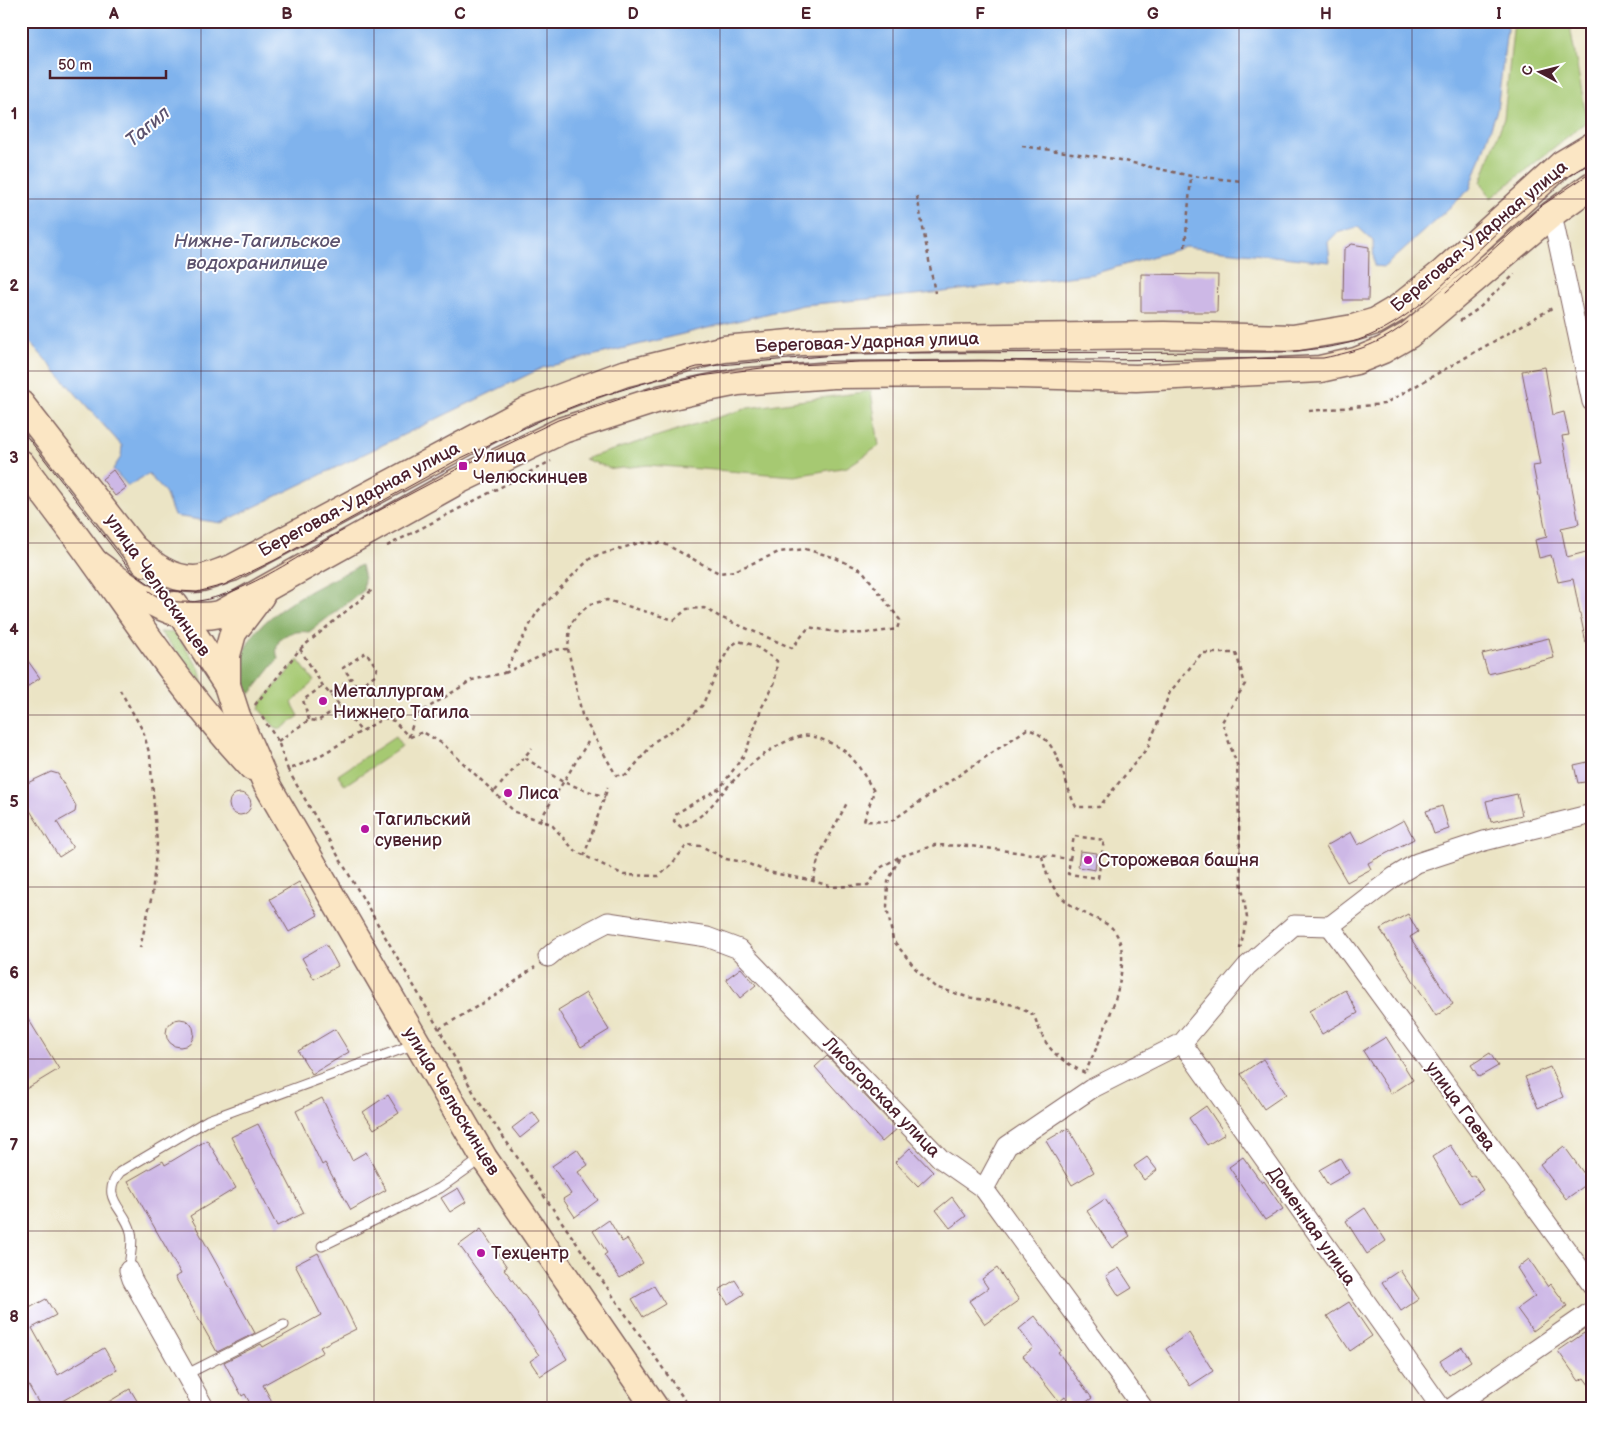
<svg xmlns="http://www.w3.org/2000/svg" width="1613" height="1430" font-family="'Balsamiq Sans',sans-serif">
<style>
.green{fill:#a6c972;stroke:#78744e}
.forest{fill:#84ad64;stroke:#676648}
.water{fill:#80b3ed;stroke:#65698c}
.building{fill:#cdb8e6}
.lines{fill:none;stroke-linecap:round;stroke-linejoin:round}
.lane-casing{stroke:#826461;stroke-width:11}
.street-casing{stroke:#826461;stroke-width:21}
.secondary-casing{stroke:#826461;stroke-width:29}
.path{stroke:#826461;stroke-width:2.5;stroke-dasharray:4 4;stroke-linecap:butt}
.lane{stroke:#fff;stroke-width:9}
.street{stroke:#fff;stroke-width:19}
.secondary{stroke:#fbe6c4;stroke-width:26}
.tram{stroke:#4a1f2b;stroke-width:1}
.grid{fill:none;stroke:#4a1f2b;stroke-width:1;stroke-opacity:0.55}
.poi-dot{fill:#b5179e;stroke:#fff;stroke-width:2}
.labels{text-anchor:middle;stroke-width:4;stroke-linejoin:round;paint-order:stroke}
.street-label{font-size:18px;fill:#4a1f2b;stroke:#fff}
.poi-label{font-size:18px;fill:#4a1f2b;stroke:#fff;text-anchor:start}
.water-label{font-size:19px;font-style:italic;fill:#5d536f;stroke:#fff}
.neatline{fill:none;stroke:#4a1f2b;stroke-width:2}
.grid-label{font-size:16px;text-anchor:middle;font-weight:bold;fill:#4a1f2b}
</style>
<rect width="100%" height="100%" fill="#fff"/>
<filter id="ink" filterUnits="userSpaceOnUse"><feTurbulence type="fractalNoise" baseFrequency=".02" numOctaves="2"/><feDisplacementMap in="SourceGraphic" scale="10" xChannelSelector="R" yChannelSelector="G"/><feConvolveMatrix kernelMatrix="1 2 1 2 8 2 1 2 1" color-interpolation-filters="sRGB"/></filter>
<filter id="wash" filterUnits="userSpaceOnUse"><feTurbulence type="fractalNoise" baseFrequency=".0096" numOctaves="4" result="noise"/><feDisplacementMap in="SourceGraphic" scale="20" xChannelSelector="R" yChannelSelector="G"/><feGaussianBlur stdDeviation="1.12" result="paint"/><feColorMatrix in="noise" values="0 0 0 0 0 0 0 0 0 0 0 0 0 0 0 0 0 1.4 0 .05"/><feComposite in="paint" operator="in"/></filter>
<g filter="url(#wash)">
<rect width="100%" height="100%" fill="#ebe4c5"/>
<g class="green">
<path d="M1514,21H1569L1587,121L1491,198L1481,182L1504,118Z"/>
<path d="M871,391L879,446L847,467L795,476L648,465L613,469L584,459L748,408Z"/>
<path d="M160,632L175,633L199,668L204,684Z"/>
<path d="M298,660L314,681L292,703L299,716L281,729L275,727L259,709L261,703Z"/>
<path d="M395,737L402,747L345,785L338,775Z"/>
</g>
<path class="forest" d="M361,565L364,579L363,591L309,632C291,630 271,636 278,659L250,694C211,630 319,587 361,565Z"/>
<path class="water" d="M21,21H1508L1497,110L1470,189L1384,267L1374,266L1373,241L1358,227L1337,233L1328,242L1330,262L1185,247L1093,274L935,293L803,305L542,368L221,523L174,516L165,492L148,474L128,486L113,469L121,457L122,446L21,332Z"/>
<g id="blocks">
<g class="building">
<path d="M1352,244L1369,247L1368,300H1343L1344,249Z"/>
<path d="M1141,274L1218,275L1217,312H1141Z"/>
<path d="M1545,367L1553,415L1564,412L1569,435L1562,436L1579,524L1561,528L1567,557L1586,552L1592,578V643H1586L1573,579L1558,582L1551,555L1539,558L1535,540L1547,537L1533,466L1540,465L1522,371Z"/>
<path d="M113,470L126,488L115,496L102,479Z"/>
<path d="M1549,638L1554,658L1488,674L1482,654Z"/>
<path d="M21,651L40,678L21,691Z"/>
<path d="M1592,761V781L1578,783L1574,765Z"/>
<path d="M51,772L58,774L76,806L75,812L57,822L73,848L59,857L21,796V786Z"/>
<circle cx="240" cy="804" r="11"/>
<path d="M1517,794L1522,815L1491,822L1486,801Z"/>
<path d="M1442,806L1449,829L1434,834L1426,811Z"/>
<path d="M1404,820L1414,839L1368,863L1371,869L1347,882L1326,846L1351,832L1358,845Z"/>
<path d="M1080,851L1097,853L1095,870L1078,867Z"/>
<path d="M299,882L318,915L289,932L270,899Z"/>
<path d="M1408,914L1418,932L1410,937L1453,1004L1436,1016L1380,929Z"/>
<path d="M326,944L338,966L314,979L302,958Z"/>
<path d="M741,968L756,985L740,998L726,979Z"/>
<path d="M1345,990L1358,1013L1322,1034L1309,1011Z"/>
<path d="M586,993L609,1030L581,1047L558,1010Z"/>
<path d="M21,1007L59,1069L21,1092Z"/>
<circle cx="180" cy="1033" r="14"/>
<path d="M335,1029L349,1052L312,1074L298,1051Z"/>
<path d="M1386,1037L1413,1080L1391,1094L1363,1051Z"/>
<path d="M1490,1053L1498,1066L1479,1077L1471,1065Z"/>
<path d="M827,1056L897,1129L882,1142L815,1067Z"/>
<path d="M1263,1059L1286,1094L1264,1109L1241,1074Z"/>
<path d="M1550,1067L1563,1097L1538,1108L1525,1077Z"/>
<path d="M388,1095L399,1113L374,1129L363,1112Z"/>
<path d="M322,1098L352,1160L366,1152L386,1190L351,1210L325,1163L322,1165L296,1111Z"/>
<path d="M1206,1106L1225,1134L1207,1145L1189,1118Z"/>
<path d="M533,1112L540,1122L520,1138L512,1128Z"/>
<path d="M258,1124L304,1213L277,1226L231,1137Z"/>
<path d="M1068,1128L1094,1172L1072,1185L1046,1141Z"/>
<path d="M207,1140L236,1188L190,1216L255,1333L217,1352L175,1277L181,1274L128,1181L163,1161L165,1165Z"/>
<path d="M1450,1145L1471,1177L1474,1175L1483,1190L1460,1204L1432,1157Z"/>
<path d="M1564,1146L1590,1182L1566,1199L1540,1164Z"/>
<path d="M910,1148L933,1172L918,1186L895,1162Z"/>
<path d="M577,1149L588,1165L578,1172L598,1200L575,1217L563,1199L571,1194L552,1166Z"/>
<path d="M1147,1157L1157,1170L1144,1180L1134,1166Z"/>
<path d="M1243,1157L1262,1183L1264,1181L1283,1209L1265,1220L1229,1167Z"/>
<path d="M1340,1158L1349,1173L1328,1185L1319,1170Z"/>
<path d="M458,1188L466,1202L450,1212L441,1198Z"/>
<path d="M952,1197L966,1216L950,1228L936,1210Z"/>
<path d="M1105,1199L1130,1236L1112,1248L1087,1211Z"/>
<path d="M1365,1208L1386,1241L1367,1254L1346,1221Z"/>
<path d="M609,1220L622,1242L627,1239L643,1263L620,1278L604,1255L607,1253L593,1231Z"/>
<path d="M481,1229L507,1267L504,1269L536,1311L567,1359L540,1376L530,1361L539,1355L459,1245Z"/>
<path d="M318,1253L356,1329L320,1347L323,1352L263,1385L276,1409H253L245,1394L242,1396L224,1362L261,1344L263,1347L321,1315L295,1265Z"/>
<path d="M1529,1259L1548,1287L1551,1284L1567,1306L1533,1331L1517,1309L1535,1296L1517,1268Z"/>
<path d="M997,1268L1019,1300L985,1324L969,1301L988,1288L982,1279Z"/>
<path d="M1119,1268L1132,1288L1119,1296L1106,1276Z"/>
<path d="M1400,1270L1419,1299L1401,1311L1382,1282Z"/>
<path d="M735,1280L744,1294L728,1304L719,1290Z"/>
<path d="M654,1286L665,1304L643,1317L632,1299Z"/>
<path d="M46,1299L56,1315L32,1328L58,1375L104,1348L117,1370L48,1409H42L21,1372V1310L22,1312Z"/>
<path d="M1349,1302L1372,1336L1350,1351L1327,1316Z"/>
<path d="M1035,1316L1061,1350L1058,1352L1092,1398L1077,1409H1074L1065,1397L1059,1402L1023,1356L1033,1348L1019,1329Z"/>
<path d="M1189,1333L1213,1371L1190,1386L1166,1349Z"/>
<path d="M1584,1333L1592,1344V1389L1584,1378L1579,1381L1558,1351Z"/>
<path d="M1462,1347L1471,1361L1449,1375L1440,1361Z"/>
<path d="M130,1389L142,1409H97L128,1390Z"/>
</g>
</g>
</g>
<g filter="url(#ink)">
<use href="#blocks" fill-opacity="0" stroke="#826461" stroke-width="1"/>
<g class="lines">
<g class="lane-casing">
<g id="lane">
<path d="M322,1246L440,1188L481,1159"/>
<path d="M129,1270C129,1258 134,1244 131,1232C126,1209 98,1198 120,1172L208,1120L415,1044"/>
<path d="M187,1374L284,1325"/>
</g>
</g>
<g class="street-casing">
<g id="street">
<path d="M1552,214L1592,402"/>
<path d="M1330,926L1592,1285"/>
<path d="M548,957L560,947L608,922L707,937L739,949L941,1159L984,1189L1144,1409"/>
<path d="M1182,1043L1442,1409"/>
<path d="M984,1189L1007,1146L1091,1089L1182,1043L1247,966L1294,925L1330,926L1394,877L1417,863L1484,841L1592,814"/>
<path d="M129,1270L132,1279L205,1409"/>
<path d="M1450,1409L1592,1311"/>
</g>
</g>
<g class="secondary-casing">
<g id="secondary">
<path d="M21,404L145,563"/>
<path d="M21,463C46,497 72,530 96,564C146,634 193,704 252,767"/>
<path d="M136,550C153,565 170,579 194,579C206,579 221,571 232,568L527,410L623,374L724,349L801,342L937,338L1164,335L1293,338L1353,328L1376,321L1398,308L1443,272L1562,164L1592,146"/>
<path d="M96,563C134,591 170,625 220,614L458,481L563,430L659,399L703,389L738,382L833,375L981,374L1136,378L1320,369L1356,361L1383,350L1409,335L1552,214L1592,185"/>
<path d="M175,605L227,685L237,716L266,783L484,1158L656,1409"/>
<path d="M227,685V655L233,633L261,596"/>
</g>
</g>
<g class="path">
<path d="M1022,146L1115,159L1191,176L1242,181"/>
<path d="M917,196L935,293"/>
<path d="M1185,247L1191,177"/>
<path d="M1460,321L1478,309L1515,274"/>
<path d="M1309,411L1384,404L1554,307"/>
<path d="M387,546L551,461"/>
<path d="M300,649L323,686L361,731"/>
<path d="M505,673L554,650L568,649"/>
<path d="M120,690L143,731L150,756L157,843L152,895L140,948"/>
<path d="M330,694L351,678L358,688L376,674L377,668L366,652L343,668L351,678"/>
<path d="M255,705L300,649L372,590"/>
<path d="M262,717L278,741L288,770L316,758L384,718L394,721L409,737"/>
<path d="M309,720L303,700L323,686"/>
<path d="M409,737L415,716L472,680L504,673L537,612L578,570L592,557L639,543H663L719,573L734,571L779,552L805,549L833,557L862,570L900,620L897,629C860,635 846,635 809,627L792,648L720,617L704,608L687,609L674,620L607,600L591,604L578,614L570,625L568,649L582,715L616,775H627L655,741L680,726L702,706L722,661L730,647L738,641L754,645L777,661L775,682L762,707L745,754L720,788L677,813L674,821L681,827C706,817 714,801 732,782C750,764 776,742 802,736C812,733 839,746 847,753C858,763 866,779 874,791L864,821L890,822L1027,729C1061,738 1062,781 1076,807H1099L1148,747L1170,692L1202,653H1236L1245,684L1222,722L1237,765L1241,881L1247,918L1240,949"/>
<path d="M410,737L423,732L443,744L515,812L551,824L575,851L624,875L659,876L671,865L687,845L701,846L726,859L744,862L768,872L810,880L833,887L868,885L880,868L899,857L935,845L970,846L1070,859L1068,874L1098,878L1104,840L1074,836L1070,859"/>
<path d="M278,741L309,720L318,721L340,706"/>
<path d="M525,758L563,782L605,797"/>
<path d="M288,770L439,1029L477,1099L691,1409"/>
<path d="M495,791L532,748"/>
<path d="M540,820L588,742"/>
<path d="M584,856L608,787"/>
<path d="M1042,856C1049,890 1062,902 1092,917C1098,920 1107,923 1112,928C1141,959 1100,1039 1086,1071"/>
<path d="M899,858L888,882L887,907L893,940L915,968L935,987L967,997L1014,1005L1034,1015C1045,1048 1054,1057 1085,1073"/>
<path d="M813,881L819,856L848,801"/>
<path d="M439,1029L498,994L535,967"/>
</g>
<use href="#lane" class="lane"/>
<use href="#street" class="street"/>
<use href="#secondary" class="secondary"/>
<g class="tram">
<path d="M1446,292L1541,206L1592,172"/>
<path d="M645,390L701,376L777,366L859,362L1323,358C1358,351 1380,344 1408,322"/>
<path d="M21,429L131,571L158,590L197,592L224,585L275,560L459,459L554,414L592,399L697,367L858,353L1279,352C1309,350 1341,348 1369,336C1416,316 1450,277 1487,242C1516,214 1556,181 1592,162"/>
<path d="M361,520L463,466L558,420L626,397"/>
<path d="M149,591C200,631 298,554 344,530"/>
</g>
</g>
</g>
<path class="grid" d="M201,21V1409M374,21V1409M547,21V1409M720,21V1409M893,21V1409M1066,21V1409M1239,21V1409M1412,21V1409M21,199H1592M21,371H1592M21,543H1592M21,715H1592M21,887H1592M21,1059H1592M21,1231H1592"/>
<g class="poi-dot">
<rect x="458" y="461" width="10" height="10" rx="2.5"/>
<circle cx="323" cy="701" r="5"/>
<circle cx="508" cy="793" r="5"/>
<circle cx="365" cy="829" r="5"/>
<circle cx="1088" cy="860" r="5"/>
<circle cx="481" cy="1253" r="5"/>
</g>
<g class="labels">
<g class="street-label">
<text transform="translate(1479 236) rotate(-40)" y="6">Береговая-Ударная улица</text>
<text transform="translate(867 342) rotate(-2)" y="6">Береговая-Ударная улица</text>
<text transform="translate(359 499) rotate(-28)" y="6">Береговая-Ударная улица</text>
<text transform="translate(158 585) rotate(55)" y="6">улица Челюскинцев</text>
<text transform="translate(882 1097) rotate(46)" y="6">Лисогорская улица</text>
<text transform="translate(452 1101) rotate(59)" y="6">улица Челюскинцев</text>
<text transform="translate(1461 1106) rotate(54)" y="6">улица Гаева</text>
<text transform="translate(1312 1226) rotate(55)" y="6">Доменная улица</text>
</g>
<g class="poi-label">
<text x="473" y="462">Улица<tspan x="473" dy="21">Челюскинцев</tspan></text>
<text x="333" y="697">Металлургам<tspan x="333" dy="21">Нижнего Тагила</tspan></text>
<text x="518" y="799">Лиса</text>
<text x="375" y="825">Тагильский<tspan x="375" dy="21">сувенир</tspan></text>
<text x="1098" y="866">Сторожевая башня</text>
<text x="491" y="1259">Техцентр</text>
</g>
<g class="water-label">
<text transform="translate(147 126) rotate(-40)" y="7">Тагил</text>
<text x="257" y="247">Нижне-Тагильское<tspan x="257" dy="22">водохранилище</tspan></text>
</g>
</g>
<rect width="1613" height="1430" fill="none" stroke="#fff" stroke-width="55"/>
<g transform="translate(1540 72) rotate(277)" stroke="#ffffff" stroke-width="4" paint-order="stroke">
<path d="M0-4L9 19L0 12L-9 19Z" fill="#4a1f2b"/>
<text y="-8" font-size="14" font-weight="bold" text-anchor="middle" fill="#4a1f2b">С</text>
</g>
<path d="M50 70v8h116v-8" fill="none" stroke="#4a1f2b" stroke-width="2.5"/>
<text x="58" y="70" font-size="15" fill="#4a1f2b" stroke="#ffffff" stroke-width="4" paint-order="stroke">50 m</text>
<rect x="28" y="28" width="1558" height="1374" class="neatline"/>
<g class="grid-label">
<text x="114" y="19">A</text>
<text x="287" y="19">B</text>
<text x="460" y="19">C</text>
<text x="633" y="19">D</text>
<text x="806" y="19">E</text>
<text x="980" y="19">F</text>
<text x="1153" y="19">G</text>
<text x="1326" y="19">H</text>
<text x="1499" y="19">I</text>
<text x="14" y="119">1</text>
<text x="14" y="291">2</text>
<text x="14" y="463">3</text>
<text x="14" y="635">4</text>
<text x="14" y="807">5</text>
<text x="14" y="978">6</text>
<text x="14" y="1150">7</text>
<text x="14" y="1322">8</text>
</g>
</svg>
